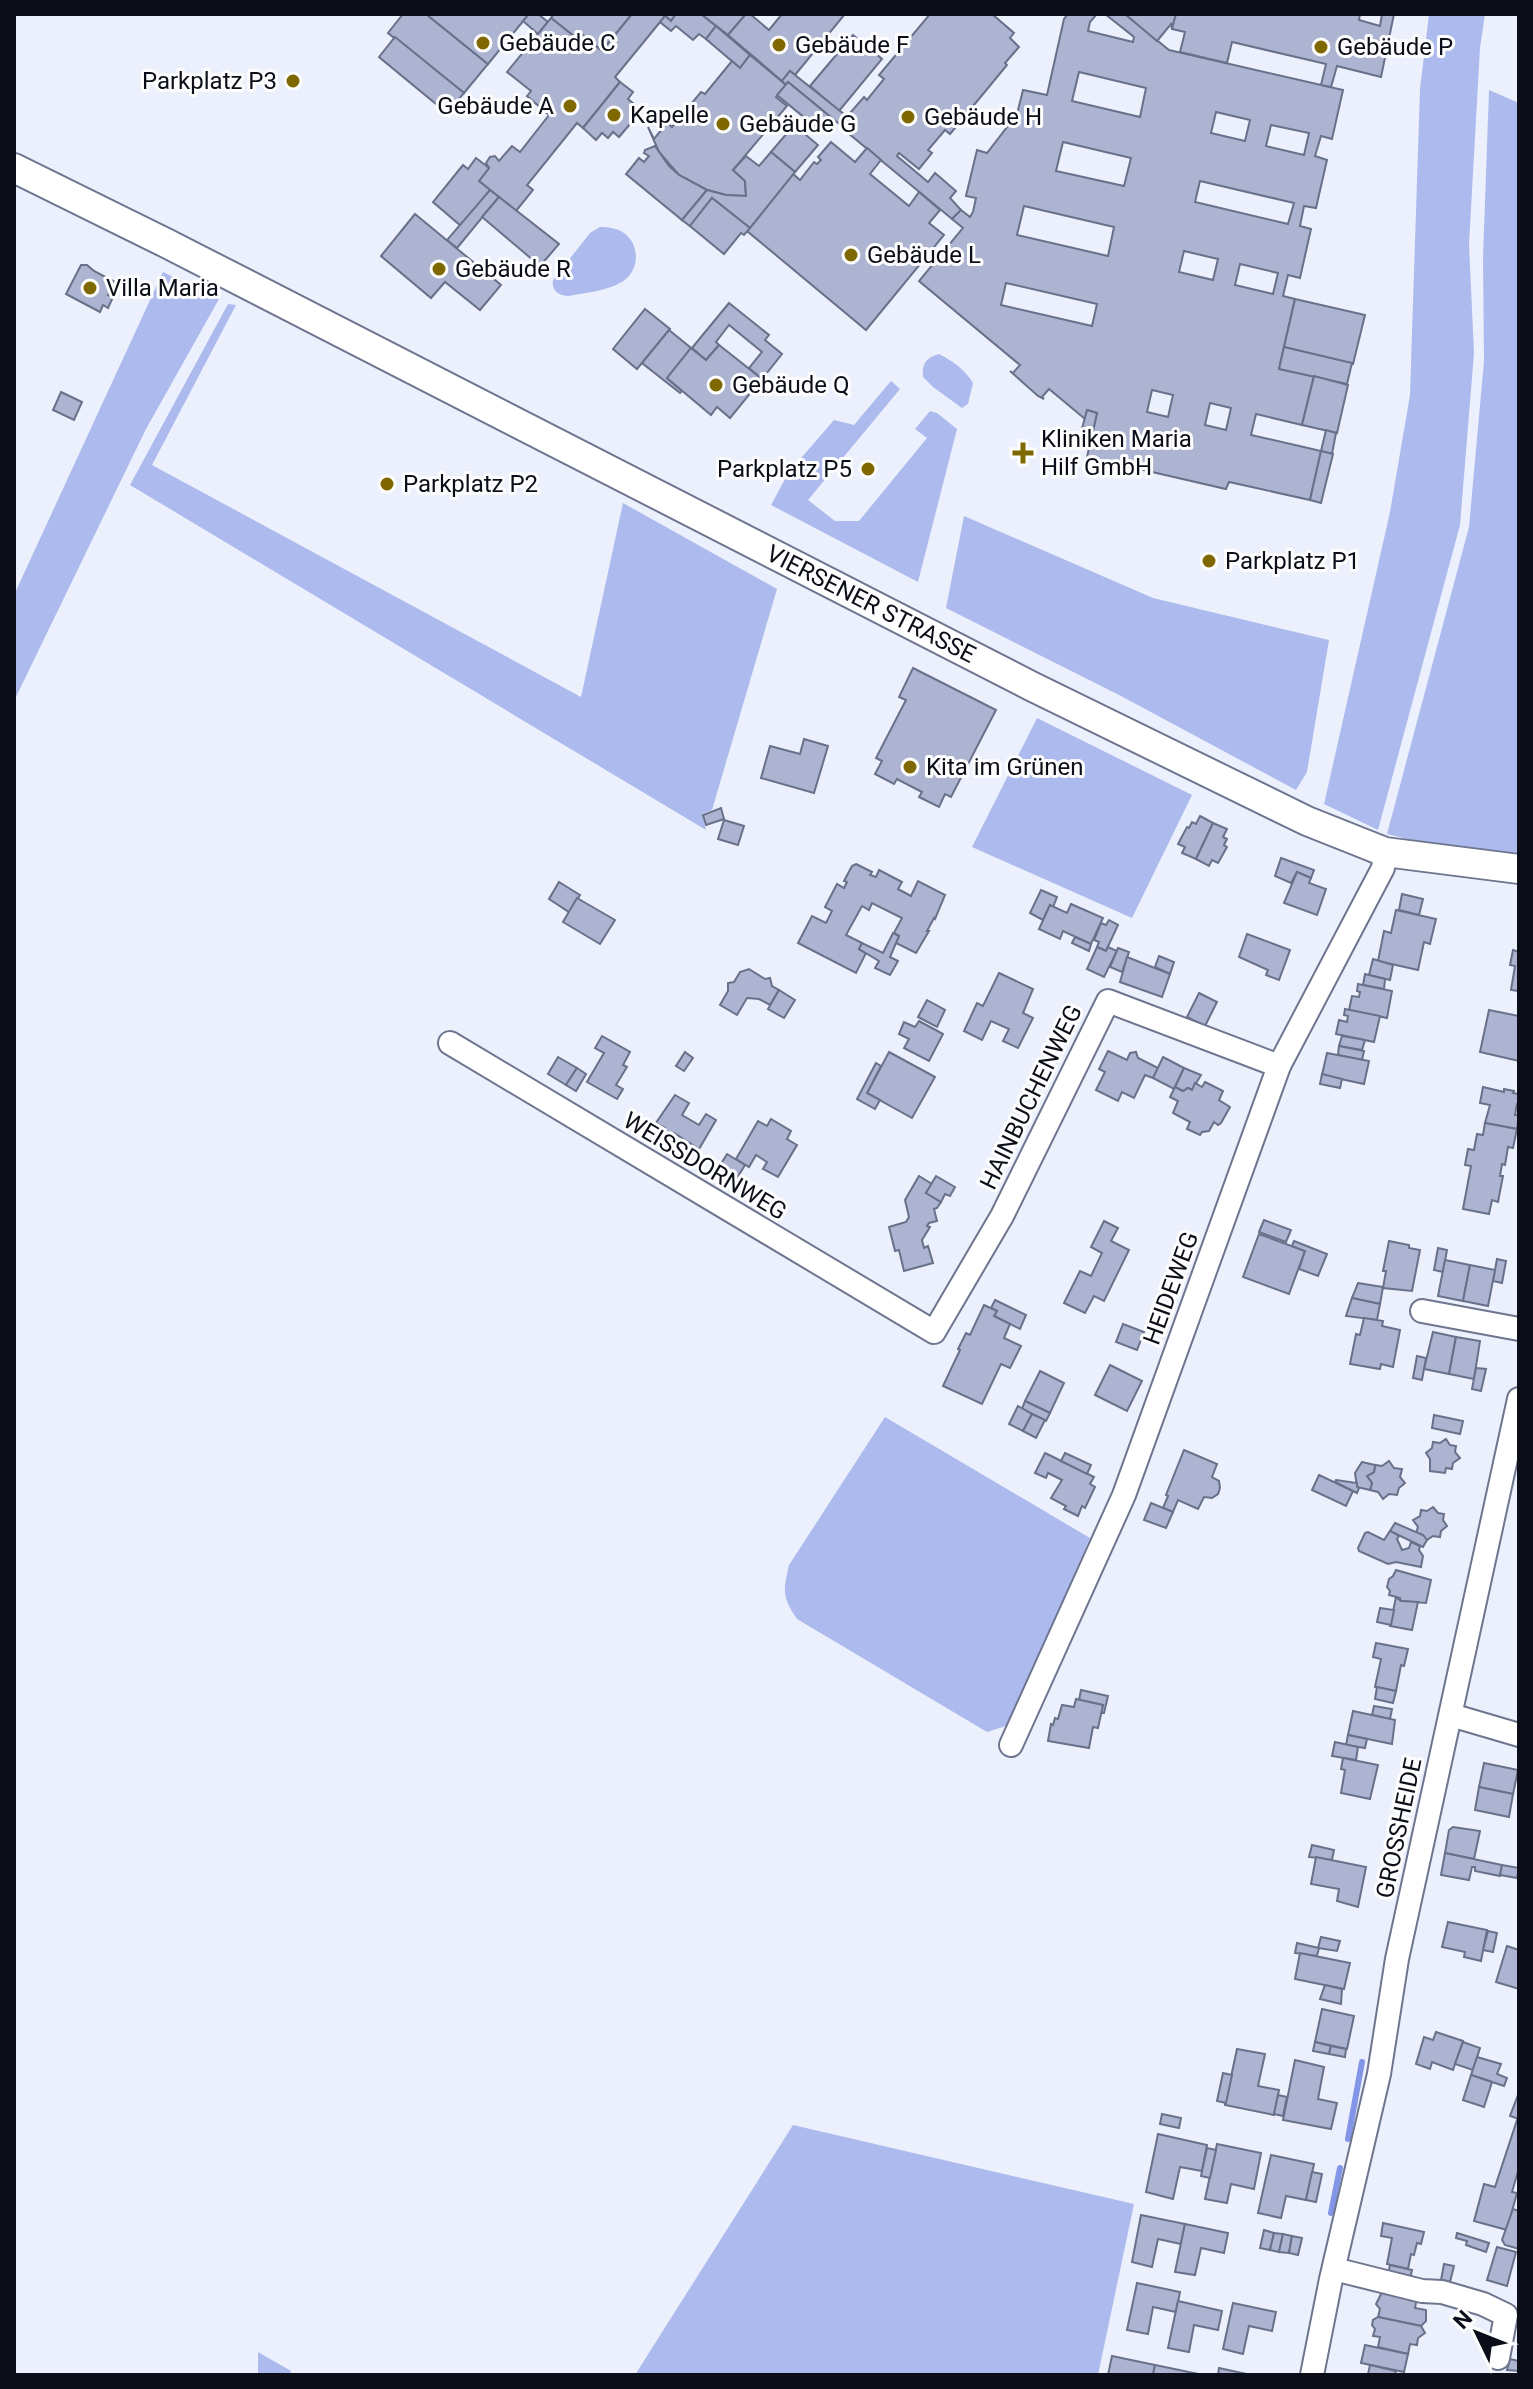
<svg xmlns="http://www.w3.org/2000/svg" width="1533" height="2389" font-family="Roboto,sans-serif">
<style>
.green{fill:#adbaed}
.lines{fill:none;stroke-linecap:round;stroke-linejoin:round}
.stream{stroke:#8395e6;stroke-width:6}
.building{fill:#acb4d1;stroke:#68708a;stroke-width:2;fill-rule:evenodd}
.minor-casing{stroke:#6d758f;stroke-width:26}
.major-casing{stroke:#6d758f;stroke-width:32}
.minor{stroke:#fff;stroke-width:22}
.major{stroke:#fff;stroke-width:28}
.poi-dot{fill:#806800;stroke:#fdfdfd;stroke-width:3}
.labels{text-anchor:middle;stroke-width:6;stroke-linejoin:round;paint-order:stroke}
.poi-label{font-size:24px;fill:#0b0e18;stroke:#fdfdfd;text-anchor:start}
.street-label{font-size:24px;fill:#0b0e18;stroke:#fdfdfd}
</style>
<rect width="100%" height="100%" fill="#ecf0fc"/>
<g class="green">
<path d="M1429,14H1485L1480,48L1469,244L1474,353L1460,525L1378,830L1324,804L1390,512L1410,395L1420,89Z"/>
<path d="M1489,90L1519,103V853L1444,848L1387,834L1469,527L1484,361L1483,258Z"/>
<path d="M600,227C608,227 617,228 624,233C638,243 640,264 628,277C614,291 587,292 569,296C558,296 551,290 553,280L590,233Z"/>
<path d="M163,272L219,299L146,429L14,701V595Z"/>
<path d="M228,304L236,305L152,465L581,697L623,503L777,589L712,810L702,814L706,830L130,485Z"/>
<path d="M939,354C953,361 965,370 973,383L968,404L962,408L933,387L923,377C922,363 926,358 939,354Z"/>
<path d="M891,381L900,389L808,500L835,521H859L927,438L915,429L930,411L937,413L957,429L918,582L771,505L789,472L834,420L854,425Z"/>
<path d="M964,516L1153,598L1329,640L1307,772L1296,790L1121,696L946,608Z"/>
<path d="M1037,718L1192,795L1132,918L972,847Z"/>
<path d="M885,1417L1090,1538L1009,1725L987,1732L797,1619C782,1597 783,1591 789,1565Z"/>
<path d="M793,2125L1134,2204L1098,2375H635Z"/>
<path d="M258,2352L291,2371L290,2375H258Z"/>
</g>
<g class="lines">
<g class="stream">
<path d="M1348,2139L1362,2062"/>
<path d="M1331,2213L1340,2168"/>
</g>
</g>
<g class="building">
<path d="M403,14H426L488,64L464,93L388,33Z"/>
<path d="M426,14H529L488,64Z"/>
<path d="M529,14H538L548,22L538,34L523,21Z"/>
<path d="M554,14H632L602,51L579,32L575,37L551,18Z"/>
<path d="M632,14H676L671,21L665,16L615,77L620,82L583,128L577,123L527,185L533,190L516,211L479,181L489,168L486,163L490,157L495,156L499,161L512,146L520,152L549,115L527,96L531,91L507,72L551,18L575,37L579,32L602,51Z"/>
<path d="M676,14H701L716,26L706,39L699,34L693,40L676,26L671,31L660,22L665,16L671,21Z"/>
<path d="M701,14H746L728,35Z"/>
<path d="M746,14H750L769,30L782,14H845L795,75L790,71L782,81L728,35Z"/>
<path d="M930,14H992L1014,33L1010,38L1019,47L1005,63L1007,65L950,134L945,130L928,150L932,153L919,169L899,153L897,156L928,182L935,173L956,191L950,198L961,210L952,219L842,128L853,115L850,113L864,97L867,100L884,79L879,75Z"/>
<path d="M1068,14H1097L1090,22L1088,31L1133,42L1134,37L1105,14H1125L1169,50L1343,90L1332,139L1321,136L1315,156L1327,160L1316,208L1304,206L1300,226L1311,229L1300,278L1288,275L1283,296L1295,299L1279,369L1314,376L1302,425L1256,414L1251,435L1321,451L1310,500L1229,482L1226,489L1087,457L1097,413L1087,410L1085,419L1049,389L1042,397L1044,399L1038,396L1010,371L1013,373L1020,365L919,281L963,228L952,219L961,210L970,217L973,212L976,198L966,196L977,150L987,153L1017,114L1023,90L1047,95L1064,19ZM1079,72L1146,88L1140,117L1072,101ZM1216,112L1250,120L1245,141L1211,133ZM1271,125L1309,133L1304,155L1266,146ZM1063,142L1131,158L1124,186L1056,171ZM1200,181L1294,203L1288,224L1195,202ZM1024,206L1114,227L1108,256L1017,235ZM1184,251L1218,259L1213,280L1179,272ZM1240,264L1278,273L1273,294L1235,285ZM1006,283L1097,304L1092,326L1001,305ZM1152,390L1173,395L1168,417L1147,412ZM1210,403L1231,408L1226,430L1205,425Z"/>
<path d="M1125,14H1176L1172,29L1171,24L1157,41Z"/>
<path d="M1176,14H1360L1359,20L1380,26L1382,14H1394L1381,77L1337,66L1331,87L1321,85L1326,64L1232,42L1227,63L1180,52L1185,32L1172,29Z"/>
<path d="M716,26L750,55L740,68L706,39Z"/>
<path d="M853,35L882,59L839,111L810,86Z"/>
<path d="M395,37L464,93L447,113L379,57Z"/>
<path d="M750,55L786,85L776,97L787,106L733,170L745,181L746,196L726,195L707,190L679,175L659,152L648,127L654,139L667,123L672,127L701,92L705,94L732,61L740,68Z"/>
<path d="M790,71L850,119L843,127L788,82L786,85L782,81Z"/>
<path d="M620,82L633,92L628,99L635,105L630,112L636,117L619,137L613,132L608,138L602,133L596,140L583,128Z"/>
<path d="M788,82L833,119L822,132L777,95Z"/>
<path d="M794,125L818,145L795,172L771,152Z"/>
<path d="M831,142L855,162L867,148L881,160L870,174L909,206L919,192L940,210L929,223L944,235L866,330L747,231L793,174L800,180L814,162L817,164L821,160L818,157Z"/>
<path d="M655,146L669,166L679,175L707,190L682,220L626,174L639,158L644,162L649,156L644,153L645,150Z"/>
<path d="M771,152L795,172L750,228L712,198L690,226L682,220L707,190L726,195L746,196L745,181L733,170L746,156L759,166Z"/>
<path d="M476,158L489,168L479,181L490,190L461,226L433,202L463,165L468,169Z"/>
<path d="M490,190L499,197L457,248L447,240Z"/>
<path d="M499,197L559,244L540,266L482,217Z"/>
<path d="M712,198L750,228L744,235L741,233L724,254L690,226Z"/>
<path d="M415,214L501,285L480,310L445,282L431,298L381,256Z"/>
<path d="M81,265H87L94,271L115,282L108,295L113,297L108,308L103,305L100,312L66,294Z"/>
<path d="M1295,299L1365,315L1353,364L1284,347Z"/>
<path d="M729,303L769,335L765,340L782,354L762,379L749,368L762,352L729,325L716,342L719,345L706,360L692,348Z"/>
<path d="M645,309L670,329L637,369L613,349Z"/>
<path d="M669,330L691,348L667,378L682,391L680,393L642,363Z"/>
<path d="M719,345L762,379L730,418L717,407L711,415L667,378L691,348L706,360Z"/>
<path d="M1284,347L1352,363L1347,384L1279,369Z"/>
<path d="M1314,376L1348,385L1337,433L1302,425Z"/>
<path d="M61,392L82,402L74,420L53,410Z"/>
<path d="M1087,410L1097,413L1089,449L1077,447Z"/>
<path d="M1326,430L1336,433L1332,454L1321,451Z"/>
<path d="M1321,451L1333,454L1321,503L1310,500Z"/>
<path d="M913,668L996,710L951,797L945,794L939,807L919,797L922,792L897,779L894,784L875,774L882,761L876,758L906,700L899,697Z"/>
<path d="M804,739L828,746L814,793L761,778L770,746L800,754Z"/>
<path d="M721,808L724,819L706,825L703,815Z"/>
<path d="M1200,816L1213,823L1196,859L1182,853L1185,847L1178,844L1187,827L1189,828L1192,822L1196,824Z"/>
<path d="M724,820L744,826L738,845L718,839Z"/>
<path d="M1213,823L1227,829L1223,837L1227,839L1224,845L1227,847L1218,863L1212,860L1209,866L1196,859Z"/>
<path d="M1281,858L1314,870L1311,878L1297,872L1291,883L1275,876Z"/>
<path d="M856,864L872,872L870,875L876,877L879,870L902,882L898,889L911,896L918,881L945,895L935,919L934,918L927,931H929L916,953L896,943L899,936L894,933L902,918L872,903L869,910L862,906L846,935L862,943L859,949L866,953L856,973L798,943L812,916L826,923L832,911L825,907L837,884L844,888L847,882L844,881L852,866Z"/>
<path d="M1297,872L1311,878L1309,883L1326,889L1317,915L1284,903Z"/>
<path d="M559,882L580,895L569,912L549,899Z"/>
<path d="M1041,890L1057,897L1053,907L1050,905L1043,920L1030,913Z"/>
<path d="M1402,894L1423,899L1419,915L1399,910Z"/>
<path d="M577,898L615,920L600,944L563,922Z"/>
<path d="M1071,904L1103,918L1091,944L1063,931L1060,939L1039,929L1050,905L1067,913Z"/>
<path d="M1396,910L1436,919L1430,944L1424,942L1418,970L1378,961L1384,931L1391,933Z"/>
<path d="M1109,920L1118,925L1106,951L1097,947L1099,942L1094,940L1101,923L1106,925Z"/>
<path d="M893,933L899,936L890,957L898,961L890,975L875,968L879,961L859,949L862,943L883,953Z"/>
<path d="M1247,934L1290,950L1279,980L1266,975L1268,970L1239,957Z"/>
<path d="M1075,937L1091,944L1089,951L1072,943Z"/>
<path d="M1097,947L1106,951L1108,947L1117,951L1104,977L1087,969Z"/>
<path d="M1118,948L1129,952L1122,972L1110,967Z"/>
<path d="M1513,950L1519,952V991L1511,990L1515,966L1510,965Z"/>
<path d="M1159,956L1174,962L1170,974L1155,967Z"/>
<path d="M1127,957L1170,974L1162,997L1120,982Z"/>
<path d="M1373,959L1393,965L1390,980L1369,975Z"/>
<path d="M749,969L765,979L770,978L772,986L779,990L770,1005L759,999L747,998L737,1015L720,1005L728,991V983L734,982L740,972Z"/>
<path d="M999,973L1033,989L1023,1013L1033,1018L1018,1048L1003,1041L1009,1029L991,1021L982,1040L964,1031L977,1003L983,1006Z"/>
<path d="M1365,974L1385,979L1384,989L1363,985Z"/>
<path d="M1358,984L1392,991L1387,1018L1349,1010L1352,996L1359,997L1360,992L1357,991Z"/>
<path d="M779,990L795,1000L784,1018L768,1009Z"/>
<path d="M1199,993L1217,1002L1205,1026L1187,1017Z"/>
<path d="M927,1000L945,1010L937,1027L918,1017Z"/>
<path d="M1345,1009L1380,1016L1374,1042L1336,1034L1339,1020L1347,1022L1348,1016L1344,1015Z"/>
<path d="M1489,1010L1519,1016V1061L1480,1052Z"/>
<path d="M919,1021L943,1034L929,1061L904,1048L909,1039L899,1034L904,1022L915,1027Z"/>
<path d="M602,1036L630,1052L623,1065L627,1067L616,1085L623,1089L617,1099L587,1082L604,1053L595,1048Z"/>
<path d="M1342,1036L1365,1040L1362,1050L1339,1046Z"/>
<path d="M1339,1046L1364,1051L1362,1060L1338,1055Z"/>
<path d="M1108,1051L1127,1060L1130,1053L1136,1052L1138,1058L1158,1068L1153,1078L1145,1075L1134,1098L1122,1092L1118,1101L1096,1090L1105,1072L1099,1069Z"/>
<path d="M685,1052L693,1058L684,1071L676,1066Z"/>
<path d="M889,1052L935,1077L912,1118L867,1093Z"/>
<path d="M1327,1053L1369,1061L1364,1084L1322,1075Z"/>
<path d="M558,1057L577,1068L566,1085L548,1074Z"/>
<path d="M1163,1057L1184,1068L1174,1089L1153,1078Z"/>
<path d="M876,1063L881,1066L867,1093L880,1100L875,1109L857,1099Z"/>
<path d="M577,1068L586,1074L576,1091L566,1085Z"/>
<path d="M1184,1068L1201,1075L1192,1090L1188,1088L1183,1091L1175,1087Z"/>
<path d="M1322,1074L1342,1079L1340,1088L1320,1084Z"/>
<path d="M1205,1082L1223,1091L1219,1100L1230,1107L1221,1123L1218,1125L1214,1122L1209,1131L1202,1132L1200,1135L1187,1129L1190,1122L1173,1113L1178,1101L1170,1097L1175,1087L1183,1091L1188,1088L1192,1090L1195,1083L1202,1087Z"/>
<path d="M1483,1087L1504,1092V1089L1514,1091L1513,1093L1519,1094V1104H1517L1515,1115H1519L1517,1129L1485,1123L1490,1105L1480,1103Z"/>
<path d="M675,1095L689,1103L682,1115L699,1125L706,1114L716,1120L699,1149L674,1133L671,1139L662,1134L665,1128L656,1123Z"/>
<path d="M771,1119L791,1131L787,1139L797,1145L778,1177L763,1169L767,1162L756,1155L749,1167L736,1159L758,1121L767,1126Z"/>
<path d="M1485,1123L1517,1129L1513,1148L1508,1147L1505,1165L1502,1164L1500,1176H1503L1498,1202L1492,1200L1489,1214L1463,1209L1471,1166L1465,1165L1468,1149L1474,1150L1477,1134L1483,1135Z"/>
<path d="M727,1154L745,1165L734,1183L716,1172Z"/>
<path d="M919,1176L932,1184L926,1193L941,1202L937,1208L934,1209L937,1221L929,1223L927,1226L930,1227L922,1240L924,1248L928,1246L933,1263L904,1271L899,1250L895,1251L889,1227L906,1222L909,1217L905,1200Z"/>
<path d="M936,1176L955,1187L950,1196L945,1194L941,1202L926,1193Z"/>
<path d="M1264,1220L1291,1230L1286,1242L1259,1232Z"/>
<path d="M1104,1221L1118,1228L1111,1241L1129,1250L1104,1301L1094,1296L1085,1313L1064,1303L1080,1271L1091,1276L1102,1253L1091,1247Z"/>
<path d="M1259,1234L1305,1251L1289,1294L1243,1277Z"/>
<path d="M1294,1241L1327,1254L1318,1276L1299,1269L1305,1251L1292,1246Z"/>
<path d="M1389,1241L1409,1245V1248L1420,1250L1412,1291L1383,1288L1386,1271H1383Z"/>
<path d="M1438,1248L1447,1250L1443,1272L1434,1270Z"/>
<path d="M1497,1259L1506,1261L1502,1283L1493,1281Z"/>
<path d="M1445,1260L1470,1265L1463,1301L1438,1296Z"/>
<path d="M1470,1265L1495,1270L1488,1306L1463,1301Z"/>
<path d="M1358,1283L1383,1287L1380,1304L1352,1298Z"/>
<path d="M1352,1298L1380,1304L1377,1320L1346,1316Z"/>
<path d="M995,1300L1026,1315L1020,1329L994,1316L997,1311L991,1308Z"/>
<path d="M984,1305L997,1311L994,1316L1010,1324L1004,1338L1021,1346L1010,1368L1001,1364L982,1404L943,1386L960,1350L958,1349L966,1333L970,1335Z"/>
<path d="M1364,1318L1383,1321L1382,1326L1400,1330L1393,1367L1381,1364L1380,1369L1350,1364L1356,1334L1360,1335Z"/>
<path d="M1123,1324L1144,1332L1137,1350L1116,1342Z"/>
<path d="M1433,1332L1456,1337L1449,1374L1424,1369Z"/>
<path d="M1456,1337L1480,1341L1474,1379L1449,1374Z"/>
<path d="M1417,1356L1426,1358L1422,1380L1413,1378Z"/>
<path d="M1110,1365L1142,1381L1127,1411L1095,1395Z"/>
<path d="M1476,1368L1486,1369L1481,1391L1472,1389Z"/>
<path d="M1040,1371L1064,1383L1050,1413L1025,1401Z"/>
<path d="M1025,1401L1050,1413L1046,1421L1022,1409Z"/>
<path d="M1018,1406L1032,1414L1023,1431L1009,1424Z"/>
<path d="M1032,1414L1045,1420L1036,1438L1023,1431Z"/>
<path d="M1434,1415L1463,1421L1460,1434L1432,1428Z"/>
<path d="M1446,1439L1450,1445L1456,1446L1455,1452L1460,1458L1453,1463L1452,1469L1446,1468L1445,1473L1430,1471V1459L1426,1453L1432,1448L1433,1442L1440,1443Z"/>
<path d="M1184,1450L1217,1464L1212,1477L1219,1481L1220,1488L1218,1494L1212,1498L1204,1497L1198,1509L1178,1500L1173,1512L1163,1508L1168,1496L1166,1495Z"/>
<path d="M1045,1453L1094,1477L1090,1484L1095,1487L1085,1508L1082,1506L1078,1516L1064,1509L1066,1506L1051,1498L1062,1480L1048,1473L1046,1478L1035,1473Z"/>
<path d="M1065,1453L1091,1465L1087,1474L1061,1461Z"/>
<path d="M1389,1461L1394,1468L1402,1469L1400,1477L1405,1483L1399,1488L1397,1495L1389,1494L1383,1499L1378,1492L1370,1490L1372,1483L1367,1476L1374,1472L1375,1465L1382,1466Z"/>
<path d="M1362,1462L1375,1465L1374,1472L1367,1476L1372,1483L1370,1490L1357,1487L1355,1473Z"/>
<path d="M1319,1475L1353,1491L1346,1506L1312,1490Z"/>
<path d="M1336,1480L1357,1483V1487L1359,1488L1357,1493L1335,1482Z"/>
<path d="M1151,1503L1173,1512L1166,1528L1144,1520Z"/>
<path d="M1433,1507L1438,1513L1444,1514L1443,1520L1447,1526L1441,1531L1440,1537L1433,1536L1427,1540L1423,1535L1416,1533L1418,1527L1413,1520L1420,1516L1421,1510L1427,1511Z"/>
<path d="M1395,1523L1423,1535L1427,1540L1423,1547L1390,1531Z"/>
<path d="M1390,1531L1399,1536L1397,1539L1402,1550L1409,1548L1411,1542L1420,1546L1419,1550L1423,1556L1421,1567L1396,1562L1388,1564L1359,1551L1358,1548L1365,1533L1368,1532L1384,1540Z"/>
<path d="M1396,1570L1431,1580L1426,1603L1401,1601L1400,1598L1389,1595L1390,1591L1387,1587L1389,1579L1393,1576Z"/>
<path d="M1396,1597L1401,1601L1418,1602L1412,1630L1390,1626Z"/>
<path d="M1380,1608L1394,1610L1391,1625L1377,1622Z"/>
<path d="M1376,1643L1408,1649L1404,1666L1401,1665L1396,1691L1375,1687L1381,1659L1373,1657Z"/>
<path d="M1377,1687L1396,1691L1393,1703L1375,1699Z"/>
<path d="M1081,1690L1108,1696L1104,1713H1101L1103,1705L1079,1700Z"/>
<path d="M1076,1699L1103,1705L1098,1728L1093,1727L1089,1748L1048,1741L1051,1724L1053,1725L1055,1718L1058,1719L1062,1705L1074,1707Z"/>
<path d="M1374,1706L1392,1709L1390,1719L1372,1715Z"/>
<path d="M1353,1711L1395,1720L1392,1744L1348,1735Z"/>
<path d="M1348,1735L1367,1739L1365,1748L1346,1745Z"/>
<path d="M1335,1742L1358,1747L1356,1760L1332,1756Z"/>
<path d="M1343,1758L1378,1765L1370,1799L1341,1793L1345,1770L1341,1769Z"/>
<path d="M1484,1763L1518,1770L1513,1794L1479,1787Z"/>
<path d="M1479,1787L1513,1794L1509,1817L1475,1810Z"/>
<path d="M1453,1827L1480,1831L1474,1859L1445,1853L1449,1830Z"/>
<path d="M1312,1845L1334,1850L1332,1860L1309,1857Z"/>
<path d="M1445,1853L1502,1865L1500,1876L1475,1871V1867H1472L1469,1880L1441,1875Z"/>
<path d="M1316,1857L1366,1867L1358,1907L1337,1901L1339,1889L1311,1884Z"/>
<path d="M1502,1865L1519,1868L1517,1878L1500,1875Z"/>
<path d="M1448,1922L1487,1930L1481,1961L1464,1957L1465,1952L1442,1947Z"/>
<path d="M1488,1931L1497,1933L1493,1952L1483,1950Z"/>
<path d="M1321,1937L1340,1941L1337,1951L1318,1948Z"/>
<path d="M1297,1943L1319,1948L1317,1956L1295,1953Z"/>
<path d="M1507,1946L1519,1950V1989L1496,1982Z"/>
<path d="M1300,1953L1350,1963L1344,1989L1295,1979Z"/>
<path d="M1325,1985L1342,1989L1341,2004L1320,1999Z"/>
<path d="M1322,2009L1354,2016L1347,2049L1315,2042Z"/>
<path d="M1436,2032L1463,2041L1453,2070L1432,2062L1430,2069L1416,2064L1424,2037L1433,2040Z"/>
<path d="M1315,2042L1331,2046L1329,2054L1313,2051Z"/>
<path d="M1463,2042L1480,2048L1473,2070L1455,2064Z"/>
<path d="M1331,2046L1346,2049L1345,2057L1329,2054Z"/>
<path d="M1237,2049L1265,2054L1258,2086L1279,2090L1274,2115L1225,2105Z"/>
<path d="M1477,2057L1501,2064L1497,2074L1507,2078L1504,2086L1471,2075Z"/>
<path d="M1295,2060L1324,2067L1318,2099L1337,2103L1331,2129L1283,2120Z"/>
<path d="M1223,2073L1232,2075L1226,2103L1217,2101Z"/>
<path d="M1471,2075L1492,2082L1484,2107L1463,2100Z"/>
<path d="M1278,2095L1287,2097L1283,2116L1274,2114Z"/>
<path d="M1518,2095H1519V2119L1510,2116Z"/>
<path d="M1162,2114L1181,2118L1179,2128L1160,2124Z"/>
<path d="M1517,2120H1519V2168L1512,2192L1517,2193L1507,2230L1474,2221L1484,2184L1495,2187Z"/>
<path d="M1158,2134L1207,2145L1202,2171L1180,2167L1173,2199L1146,2192Z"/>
<path d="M1217,2144L1261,2153L1254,2189L1231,2184L1227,2203L1205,2199Z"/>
<path d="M1207,2148L1216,2150L1210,2178L1201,2176Z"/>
<path d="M1271,2155L1314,2164L1306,2200L1286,2196L1281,2218L1258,2213Z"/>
<path d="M1312,2172L1322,2174L1316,2202L1306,2200Z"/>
<path d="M1513,2209L1519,2211V2249L1505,2245L1502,2240Z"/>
<path d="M1141,2215L1185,2224L1181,2244L1158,2239L1152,2267L1132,2262Z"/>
<path d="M1383,2223L1424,2232L1421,2244L1417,2243L1414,2255L1411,2254L1408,2269L1387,2264L1392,2238L1381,2236Z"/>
<path d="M1185,2224L1228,2233L1224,2253L1201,2248L1195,2275L1175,2272Z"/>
<path d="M1264,2230L1274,2233L1270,2250L1260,2248Z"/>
<path d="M1274,2233L1283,2234L1279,2252L1270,2250Z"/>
<path d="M1457,2233L1489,2243L1486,2252L1466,2245L1467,2241L1456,2238Z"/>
<path d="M1283,2234L1292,2236L1289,2253L1279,2252Z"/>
<path d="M1292,2236L1302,2238L1298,2255L1289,2253Z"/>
<path d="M1497,2247L1516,2252L1507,2286L1487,2280Z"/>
<path d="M1444,2264L1454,2266L1450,2282L1441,2280Z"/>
<path d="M1390,2265L1412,2270L1410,2279L1388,2274Z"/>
<path d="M1137,2283L1180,2292L1176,2312L1153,2307L1148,2334L1127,2330Z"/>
<path d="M1383,2290L1417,2297L1415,2308L1426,2310V2321L1421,2326L1378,2317L1380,2309L1376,2304Z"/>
<path d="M1178,2301L1222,2311L1218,2330L1194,2325L1189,2352L1168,2348Z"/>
<path d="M1233,2303L1276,2312L1272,2331L1249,2326L1243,2354L1223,2349Z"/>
<path d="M1378,2317L1421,2326L1425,2333L1418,2338L1417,2345L1410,2344L1408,2354L1378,2347L1380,2337L1373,2336L1375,2329L1372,2325L1373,2320Z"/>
<path d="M1365,2345L1408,2354L1404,2372L1361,2363Z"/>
<path d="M1112,2356L1155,2365L1153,2375H1108Z"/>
<path d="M1510,2359L1519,2361V2371L1507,2370Z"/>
<path d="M1155,2365L1199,2374L1198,2375H1153Z"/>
<path d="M1370,2365L1396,2371L1395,2375L1368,2374Z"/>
<path d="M1219,2368L1251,2375H1218Z"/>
</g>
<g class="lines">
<g class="minor-casing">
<g id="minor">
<path d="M450,1043L934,1332L1002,1216L1108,1001L1279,1066"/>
<path d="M1422,1311L1519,1329"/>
<path d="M1451,1715L1519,1735"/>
<path d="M1011,1745L1124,1495L1279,1066L1383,868L1385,852"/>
<path d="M1334,2269L1422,2291L1442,2292L1483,2304L1506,2315L1498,2358"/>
<path d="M1312,2375L1331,2279L1379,2074L1397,1959L1519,1399"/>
</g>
</g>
<g class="major-casing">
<path id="major" d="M14,168L166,243L1031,686L1307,821L1385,852L1519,869"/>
</g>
<use href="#minor" class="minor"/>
<use href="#major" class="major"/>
</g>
<g class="poi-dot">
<circle cx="483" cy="43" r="8"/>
<circle cx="779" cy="45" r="8"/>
<circle cx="1321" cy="47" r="8"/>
<circle cx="293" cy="81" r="8"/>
<circle cx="570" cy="106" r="8"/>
<circle cx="614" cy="115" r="8"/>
<circle cx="908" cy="117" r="8"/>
<circle cx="723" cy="124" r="8"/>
<circle cx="851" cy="255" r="8"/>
<circle cx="439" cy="269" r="8"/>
<circle cx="90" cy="288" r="8"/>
<circle cx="716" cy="385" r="8"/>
<path d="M1019 441h8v8h8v8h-8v8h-8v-8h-8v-8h8z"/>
<circle cx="868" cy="469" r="8"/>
<circle cx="387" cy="484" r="8"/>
<circle cx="1209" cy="561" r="8"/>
<circle cx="910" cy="767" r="8"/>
</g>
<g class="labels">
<g class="poi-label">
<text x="499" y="51">Gebäude C</text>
<text x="795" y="53">Gebäude F</text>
<text x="1337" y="55">Gebäude P</text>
<text x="277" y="89" text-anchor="end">Parkplatz P3</text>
<text x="554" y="114" text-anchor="end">Gebäude A</text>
<text x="630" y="123">Kapelle</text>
<text x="924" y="125">Gebäude H</text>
<text x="739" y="132">Gebäude G</text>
<text x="867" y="263">Gebäude L</text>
<text x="455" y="277">Gebäude R</text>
<text x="106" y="296">Villa Maria</text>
<text x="732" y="393">Gebäude Q</text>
<text x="1041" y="447">Kliniken Maria<tspan x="1041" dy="28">Hilf GmbH</tspan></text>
<text x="852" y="477" text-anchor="end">Parkplatz P5</text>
<text x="403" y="492">Parkplatz P2</text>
<text x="1225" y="569">Parkplatz P1</text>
<text x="926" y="775">Kita im Grünen</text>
</g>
<g class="street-label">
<text transform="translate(871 604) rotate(27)" y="8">VIERSENER STRASSE</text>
<text transform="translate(1031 1097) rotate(-64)" y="8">HAINBUCHENWEG</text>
<text transform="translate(705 1166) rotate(31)" y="8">WEISSDORNWEG</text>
<text transform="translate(1171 1288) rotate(-70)" y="8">HEIDEWEG</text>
<text transform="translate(1399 1828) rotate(-78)" y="8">GROSSHEIDE</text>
</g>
</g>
<rect width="1533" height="2389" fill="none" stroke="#0b0e18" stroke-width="32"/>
<g transform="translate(1477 2333) rotate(313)" stroke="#fdfdfd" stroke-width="6" paint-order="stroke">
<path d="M0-6L14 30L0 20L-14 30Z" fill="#0b0e18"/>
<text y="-12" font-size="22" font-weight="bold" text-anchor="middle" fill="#0b0e18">N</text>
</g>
</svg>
